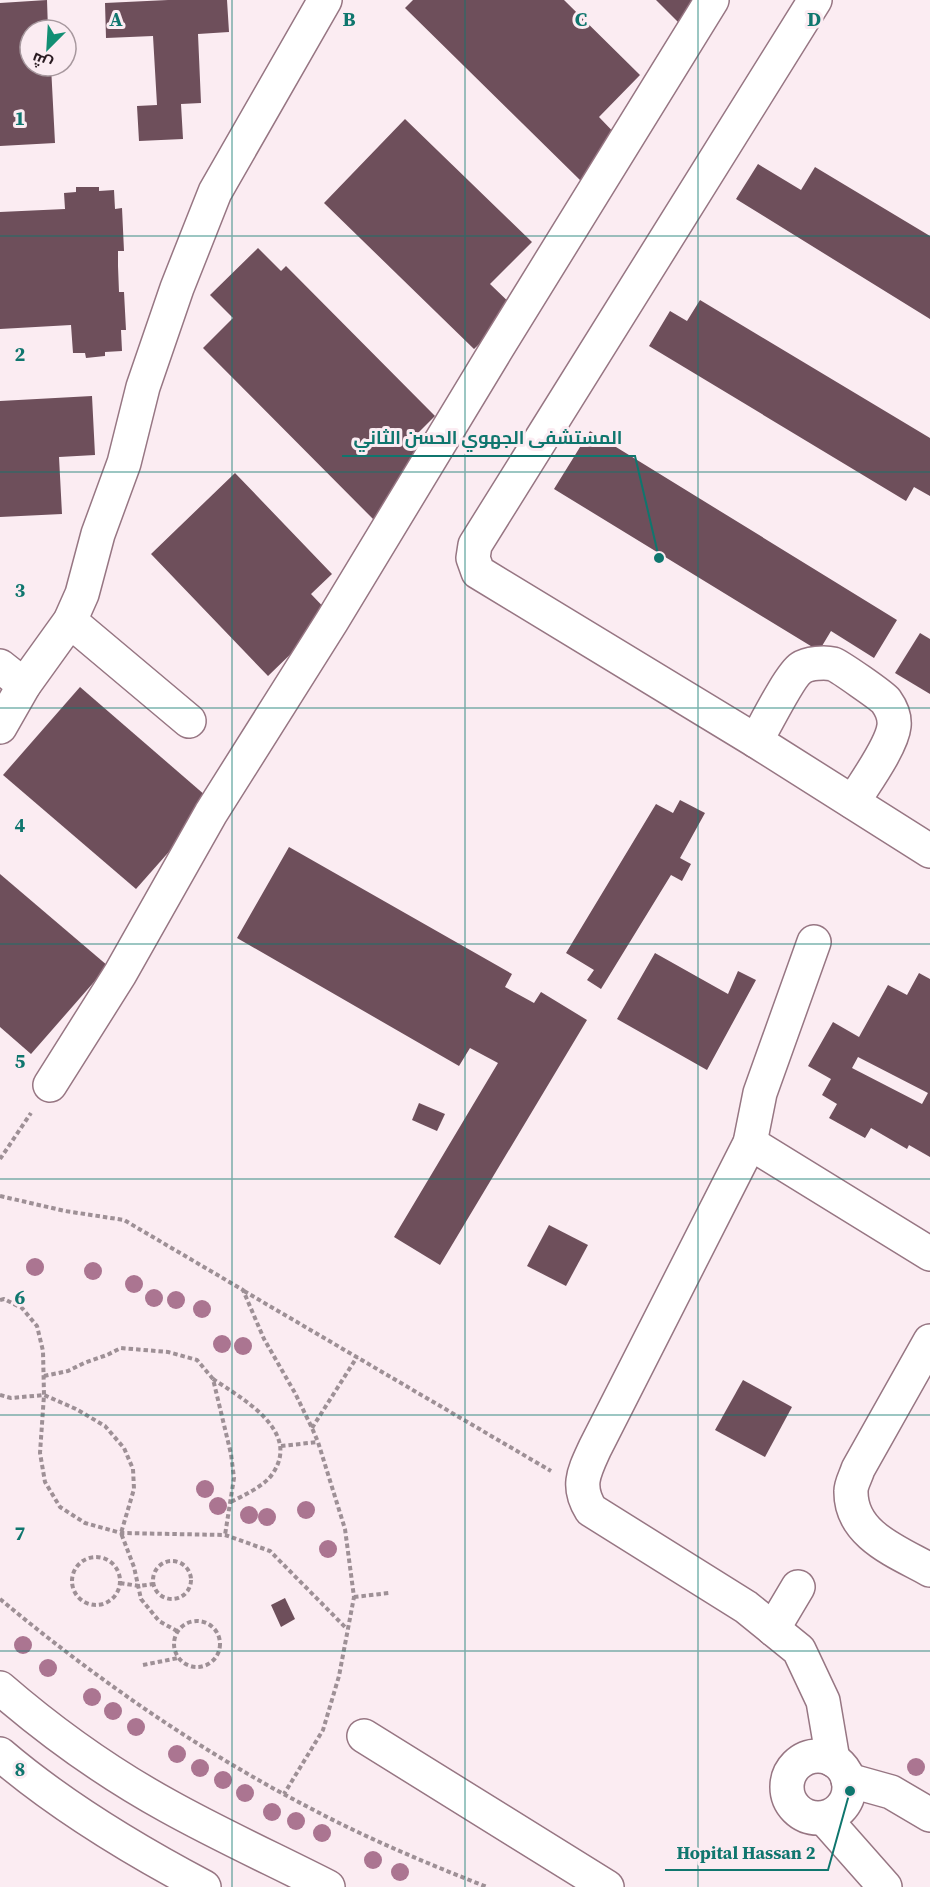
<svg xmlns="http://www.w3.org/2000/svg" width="930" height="1887" font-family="'Source Serif 4',Cairo,serif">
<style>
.building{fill:#6e4f5b;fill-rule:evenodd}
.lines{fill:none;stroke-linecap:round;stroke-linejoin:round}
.minor-casing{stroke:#977683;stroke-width:36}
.highway-casing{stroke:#977683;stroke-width:36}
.path{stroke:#9e9096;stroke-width:4;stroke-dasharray:4.5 3;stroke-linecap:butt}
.minor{stroke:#fff;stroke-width:33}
.highway{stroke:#fff;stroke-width:33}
.tree{fill:#ab7591}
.grid{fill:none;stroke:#0f766e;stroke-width:1.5;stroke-opacity:0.55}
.grid-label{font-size:20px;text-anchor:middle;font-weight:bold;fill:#0f766e;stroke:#fbecf2;stroke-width:6;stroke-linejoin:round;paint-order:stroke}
.leader{fill:none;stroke:#0f766e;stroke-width:2}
.callout-dot{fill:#0f766e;stroke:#fbecf2;stroke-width:2}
.callout-label{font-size:18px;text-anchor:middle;font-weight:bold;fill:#0f766e;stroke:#fbecf2;stroke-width:6;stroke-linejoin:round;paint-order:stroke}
</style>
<rect width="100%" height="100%" fill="#fbecf2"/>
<g class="building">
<path d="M47,0L48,30H30V66H51L55,143L0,146V3Z"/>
<path d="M168,0H227L229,32L198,34L201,103L181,104L183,139L139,141L137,106L157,105L153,36L106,38L105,3Z"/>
<path d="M413,0H564L640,75L599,117L622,141L581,181L405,8Z"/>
<path d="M656,0H702L679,23Z"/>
<path d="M405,119L532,242L490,284L516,309L474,349L324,203Z"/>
<path d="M758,164L801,190L815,167L930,236V319L736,199Z"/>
<path d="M76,187H99V191L114,190L115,209L122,208L124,251H118V266L119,292H124L126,330H121L122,351L105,352V356L86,358L85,353H73L71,325L0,329V212L65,209L64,193L76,192Z"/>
<path d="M258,248L281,271L286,266L435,416L411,440L427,456L376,522L203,348L233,318L210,295Z"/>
<path d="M700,300L930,438V496L914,487L906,501L649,346L670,311L687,321Z"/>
<path d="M92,396L95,455L59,457L62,514L0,517V401Z"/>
<path d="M590,431L897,620L874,658L831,631L819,651L554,489Z"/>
<path d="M235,473L332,574L311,594L331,615L268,676L151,554Z"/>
<path d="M920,633L930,639V694L895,673Z"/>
<path d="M80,687L213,802L136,889L3,775Z"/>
<path d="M680,800L705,813L680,858L691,864L682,881L671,875L601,989L587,980L594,970L566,953L656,804L673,813Z"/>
<path d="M289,847L512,974L505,987L534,1003L541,992L587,1020L440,1265L394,1237L498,1063L470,1048L459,1066L237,938Z"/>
<path d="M0,874L108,966L31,1054L0,1027Z"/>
<path d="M655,953L728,994L738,971L756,980L707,1070L617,1019Z"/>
<path d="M919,973L930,979V1157L909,1145L907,1149L871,1128L865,1138L829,1118L837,1104L822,1095L831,1079L808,1066L833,1022L859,1037L888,985L907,995ZM858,1057L928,1093L922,1104L852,1068Z"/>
<path d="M419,1103L445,1114L437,1131L412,1120Z"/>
<path d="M549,1225L588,1245L566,1286L527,1266Z"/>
<path d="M743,1380L792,1407L765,1457L715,1430Z"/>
<path d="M285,1598L295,1619L281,1627L271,1605Z"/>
</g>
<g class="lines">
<g class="minor-casing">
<g id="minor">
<path d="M815,0L475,545L473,558L478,572L756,741L930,851"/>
<path d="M70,621L189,721"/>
<path d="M0,666L24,685"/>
<path d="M0,727L24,685L70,621L82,594L98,534L124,463L143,387L177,288L215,192L325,0"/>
<path d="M756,741C764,727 790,675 801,668C808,663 825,662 833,664C839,666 882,696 886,701C891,708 895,717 894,726C892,746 864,784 853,802"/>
<path d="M814,942L760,1093L750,1143L595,1448C584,1472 576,1486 591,1510L746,1607L799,1650L823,1701L833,1760"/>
<path d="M50,1085L120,974L211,813L332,621L496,350L712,0"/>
<path d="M750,1143L930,1254"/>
<path d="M930,1341L858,1469C856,1476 851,1484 851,1491C850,1535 898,1552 930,1570"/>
<path d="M773,1629L798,1587"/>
<path d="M364,1736L607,1887"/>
<circle cx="818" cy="1787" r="31"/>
<path d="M848,1780L891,1792L930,1815"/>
<path d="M824,1818L885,1887"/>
</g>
</g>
<g class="highway-casing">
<g id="highway">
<path d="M0,1688C52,1733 108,1773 168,1806C220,1835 275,1860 328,1887"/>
<path d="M0,1754C62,1807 132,1849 204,1887"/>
</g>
</g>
<g class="path">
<path d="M0,1159L31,1113"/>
<path d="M0,1196L65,1211L124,1220L243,1290L264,1339L295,1393L312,1428L318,1442L345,1529L354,1597L339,1676L323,1730L284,1794"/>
<path d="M244,1291L551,1471"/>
<path d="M0,1300L4,1299L22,1308L37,1326L43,1351L44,1395L40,1453L45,1482L60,1507L85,1523L121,1533L225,1535L270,1551L347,1629"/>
<path d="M44,1376L68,1371L84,1363L107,1355L121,1348L168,1352L197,1360L213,1379L231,1454L234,1478L225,1535"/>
<path d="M213,1379C243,1399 301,1431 273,1473C265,1486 244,1495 231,1502"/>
<path d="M0,1395L11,1398L44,1395L76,1409L105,1426L124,1448L133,1469L134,1489L121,1533L134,1567L141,1599L159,1621L177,1631"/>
<path d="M312,1428L357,1357"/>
<path d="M281,1446L318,1442"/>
<circle cx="96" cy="1581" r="24"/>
<circle cx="172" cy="1580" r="19"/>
<path d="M120,1583L139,1586L154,1584"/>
<path d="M354,1597L389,1593"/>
<path d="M0,1599C95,1678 198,1750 308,1807C366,1838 426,1863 487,1887"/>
<circle cx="197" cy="1644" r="23"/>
<path d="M143,1665L178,1658"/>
</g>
<use href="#minor" class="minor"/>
<use href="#highway" class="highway"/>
</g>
<g class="tree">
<circle cx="35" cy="1267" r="9"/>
<circle cx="93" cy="1271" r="9"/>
<circle cx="134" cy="1284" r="9"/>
<circle cx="154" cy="1298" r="9"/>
<circle cx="176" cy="1300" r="9"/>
<circle cx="202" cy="1309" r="9"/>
<circle cx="222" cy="1344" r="9"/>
<circle cx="243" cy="1346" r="9"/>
<circle cx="205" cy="1489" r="9"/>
<circle cx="218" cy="1506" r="9"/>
<circle cx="306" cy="1510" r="9"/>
<circle cx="249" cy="1515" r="9"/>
<circle cx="267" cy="1517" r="9"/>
<circle cx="328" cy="1549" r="9"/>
<circle cx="23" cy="1645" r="9"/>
<circle cx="48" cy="1668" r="9"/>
<circle cx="92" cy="1697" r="9"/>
<circle cx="113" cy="1711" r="9"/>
<circle cx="136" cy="1727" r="9"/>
<circle cx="177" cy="1754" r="9"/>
<circle cx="916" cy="1767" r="9"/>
<circle cx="200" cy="1768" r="9"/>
<circle cx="223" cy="1780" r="9"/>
<circle cx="245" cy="1793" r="9"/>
<circle cx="272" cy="1812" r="9"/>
<circle cx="296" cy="1821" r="9"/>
<circle cx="322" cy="1833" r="9"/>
<circle cx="373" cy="1860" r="9"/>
<circle cx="400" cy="1872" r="9"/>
</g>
<path class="grid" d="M232,0V1887M465,0V1887M698,0V1887M0,236H930M0,472H930M0,708H930M0,944H930M0,1179H930M0,1415H930M0,1651H930"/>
<g class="grid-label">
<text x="116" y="26">A</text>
<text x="349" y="26">B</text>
<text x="581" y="26">C</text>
<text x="814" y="26">D</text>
<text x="20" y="125">1</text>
<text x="20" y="361">2</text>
<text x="20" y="597">3</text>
<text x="20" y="832">4</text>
<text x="20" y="1068">5</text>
<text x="20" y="1304">6</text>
<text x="20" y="1540">7</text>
<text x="20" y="1776">8</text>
</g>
<path class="leader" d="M659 558L635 456H342M850 1791L828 1870H665"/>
<g class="callout-dot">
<circle cx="659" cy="558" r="6"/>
<circle cx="850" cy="1791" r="6"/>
</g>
<g class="callout-label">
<text x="488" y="444">المستشفى الجهوي الحسن الثاني</text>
<text x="746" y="1859">Hopital Hassan 2</text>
</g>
<g transform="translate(48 48) rotate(204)"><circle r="28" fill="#fbecf2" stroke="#a7989e" stroke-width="1.5"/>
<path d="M0-4.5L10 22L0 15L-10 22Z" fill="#128f74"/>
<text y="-9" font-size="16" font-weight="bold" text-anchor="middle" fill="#291b21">ش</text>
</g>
</svg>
